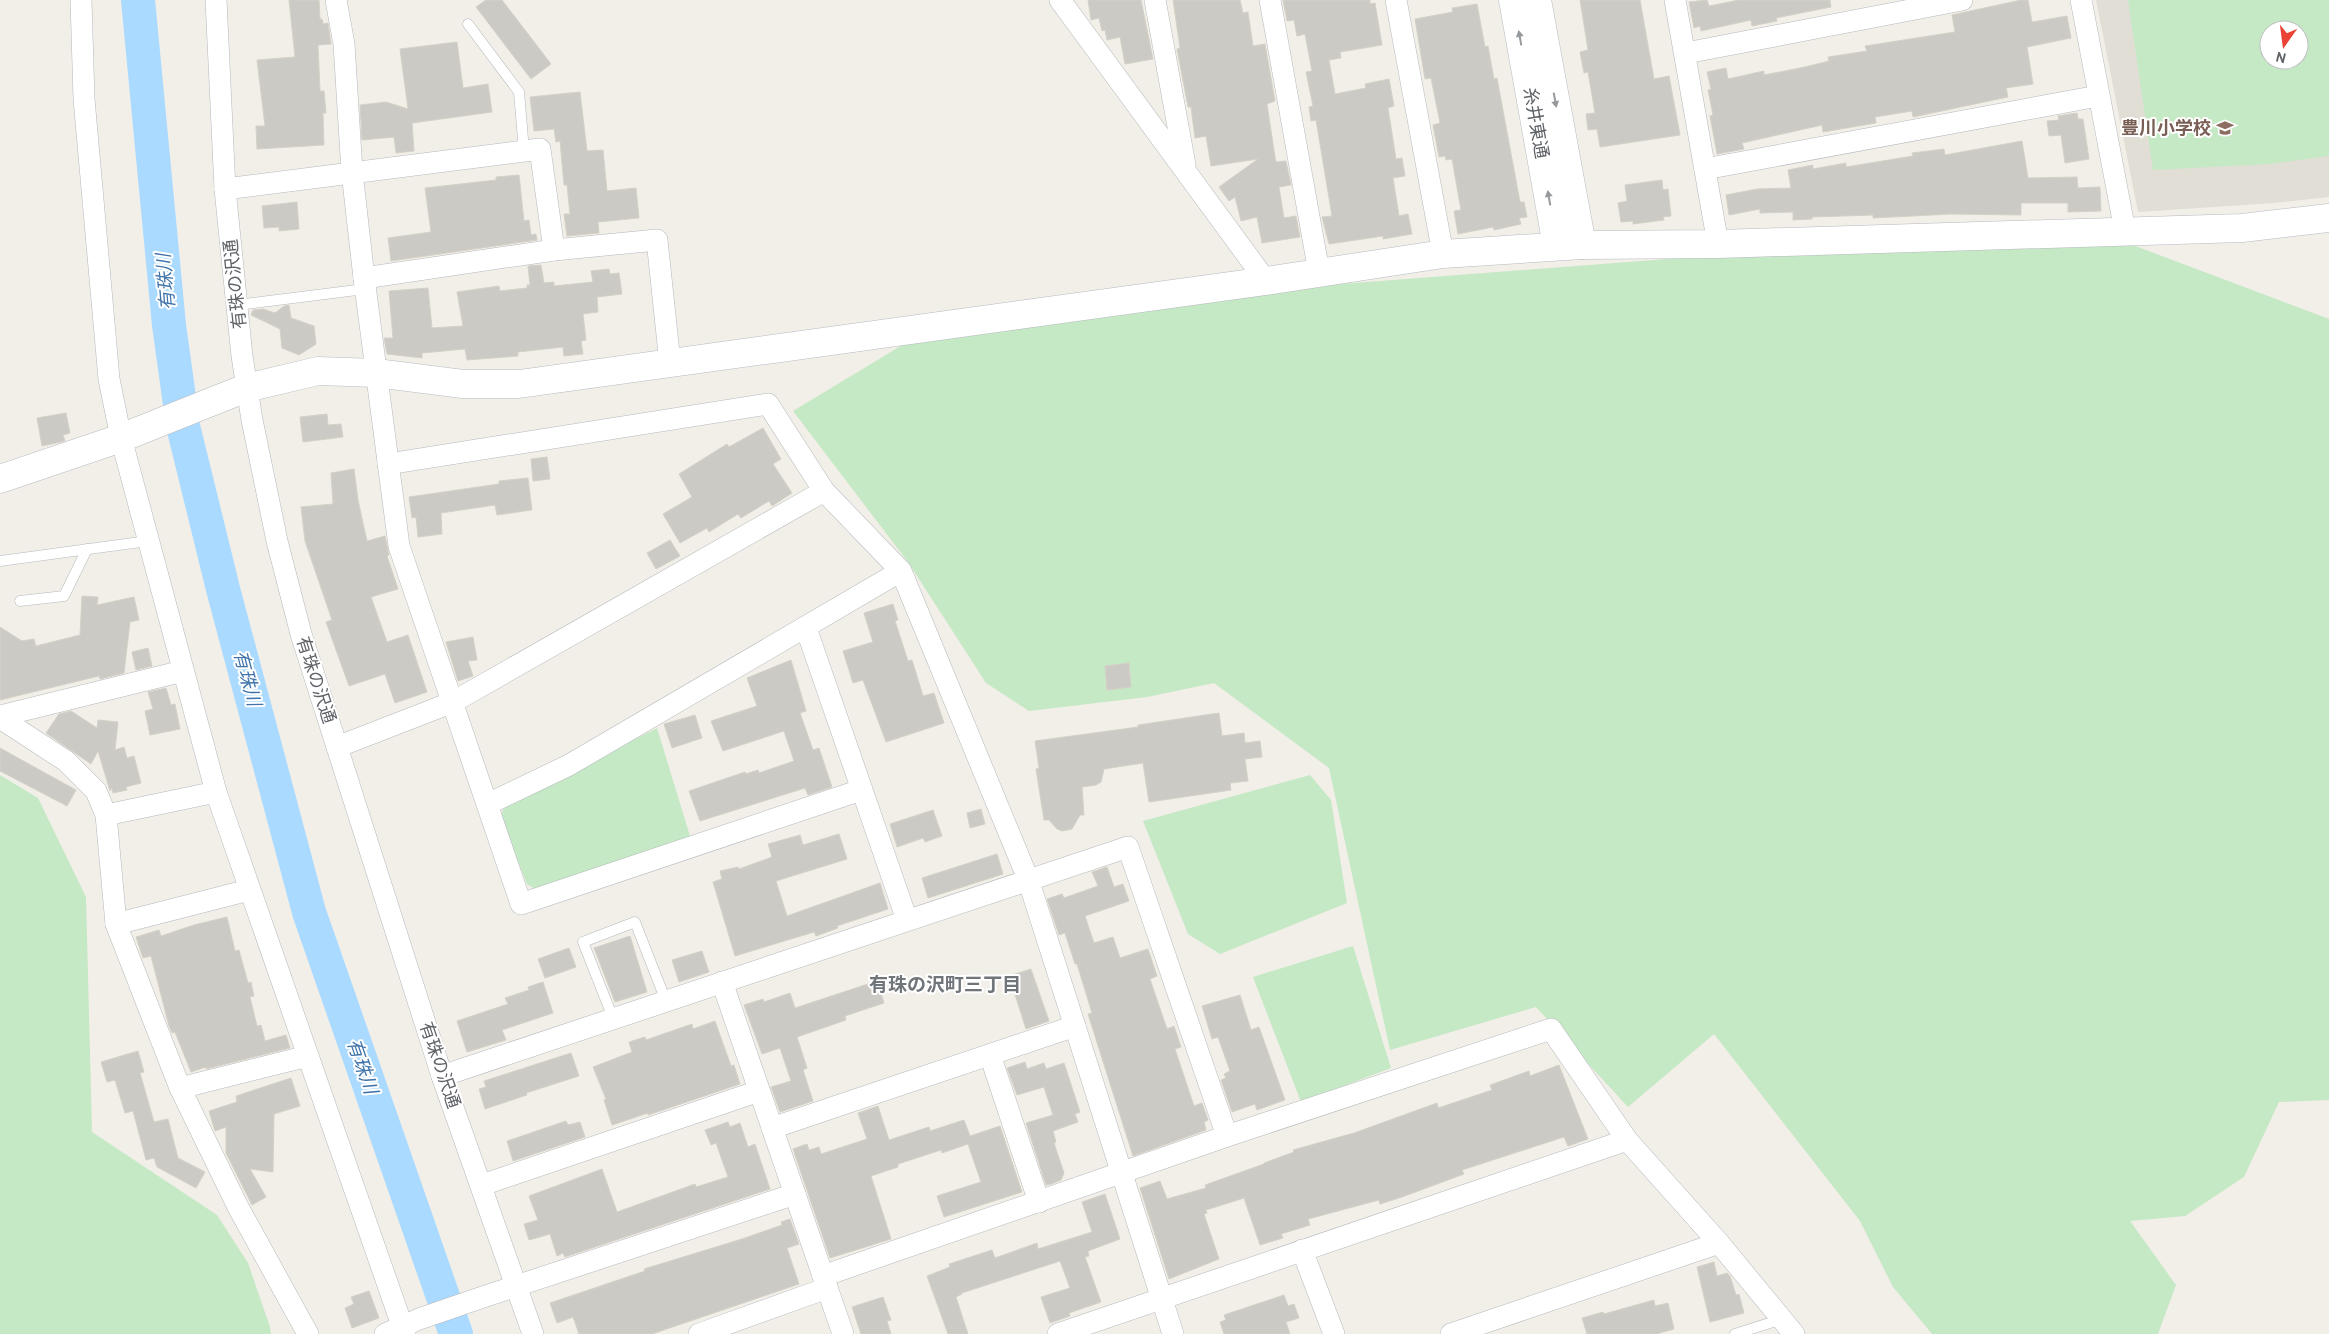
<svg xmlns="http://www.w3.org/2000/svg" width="2329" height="1334" font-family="Overpass,'Noto Sans JP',sans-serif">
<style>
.education{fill:#e1ded6;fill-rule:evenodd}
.green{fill:#c5e8c5;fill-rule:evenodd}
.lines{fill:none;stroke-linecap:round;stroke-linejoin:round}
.river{stroke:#aadaff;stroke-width:34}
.building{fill:#cccac5;stroke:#d6d1c6}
.lane-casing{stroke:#b5b8bc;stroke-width:11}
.street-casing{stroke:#b5b8bc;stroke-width:22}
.secondary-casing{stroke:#b6babf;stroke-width:29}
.lane{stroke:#fff;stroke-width:10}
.street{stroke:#fff;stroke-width:21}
.secondary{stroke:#fff;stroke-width:28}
.oneway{fill:#979a9d}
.labels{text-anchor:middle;stroke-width:4;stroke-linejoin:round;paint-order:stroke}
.street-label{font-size:18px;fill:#5f6368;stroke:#fff}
.education-label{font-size:18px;font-weight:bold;fill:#785e54;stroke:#fff;text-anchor:end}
.water-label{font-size:19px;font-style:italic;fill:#4174aa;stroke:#fff}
.neighbourhood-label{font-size:19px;font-weight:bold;fill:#70757a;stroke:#fff}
</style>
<rect width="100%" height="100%" fill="#f1efe8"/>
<path class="education" d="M2096,0H2329V197L2274,203L2138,212ZM2269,30H2299V60H2269Z"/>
<g class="green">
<path d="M2128,0H2329V156L2270,164L2153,170ZM2269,30H2299V60H2269Z"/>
<path d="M2085,227L2329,319V1100L2279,1102L2244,1177L2185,1216L2130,1221L2176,1285L2158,1334H1932L1893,1287L1860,1221L1714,1034L1628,1107L1536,1007L1390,1050L1329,768L1214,683L1147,697L1029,711L986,683L908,562L793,411L904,344L1315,286Z"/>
<path d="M657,728L690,836L535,889L527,884L500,818L505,805Z"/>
<path d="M0,775L38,798L86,897L92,1132L217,1215L248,1263L270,1327L271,1334H0Z"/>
<path d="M1310,775L1331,800L1347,903L1220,954L1188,934L1143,821Z"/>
<path d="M1353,946L1391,1068L1301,1102L1253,977Z"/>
</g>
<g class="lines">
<path class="river" d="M138,0L169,325L183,426L223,589L309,912L456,1334"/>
</g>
<g class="building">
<path d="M289,0H319L320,19H322L323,24L328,23L331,44L318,45L320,91H324L326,113H323L324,145L257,149L256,126H265L257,60L295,57Z"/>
<path d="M486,0H502L551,64L531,79L476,7Z"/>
<path d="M1088,0H1141L1153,59L1125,64L1120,37L1107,40L1105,30L1102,31L1099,18L1091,20Z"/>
<path d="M1173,0H1240L1243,13L1248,12L1253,46L1265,44L1275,101L1267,104L1275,157L1276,162L1286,161L1291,185L1279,187L1284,218L1296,216L1300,237L1262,243L1257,217L1241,221L1235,197L1229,201L1219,187L1258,159L1211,166L1206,136L1195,138L1191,107H1188L1177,49L1180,48Z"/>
<path d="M1283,0H1370V4L1375,3L1382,45L1340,52L1341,58L1329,60L1335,94L1366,88L1365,84L1389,79L1394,106L1388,108L1396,159L1402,158L1405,176L1393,178L1399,216L1408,214L1412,234L1383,239V236L1329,244L1322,217L1332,216L1316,120L1311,121L1309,107L1313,106L1306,72L1312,71L1305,34L1297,36L1294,20L1287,21Z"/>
<path d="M1580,0H1640L1654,79L1669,76L1680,135L1600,147L1597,129L1588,130L1586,114L1595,113L1588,72L1584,73L1580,52L1588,50Z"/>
<path d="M1707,0L1709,6L1739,0H1830L1831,7L1776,18L1777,21L1752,26L1751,20L1701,31L1700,26L1694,28L1689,2Z"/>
<path d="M2021,0H2028L2032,22L2067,16L2071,38L2027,47L2033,84L2006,88L2008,97L1913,117L1912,111L1875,117L1876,123L1823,132L1822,125L1742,143L1744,149L1717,154L1710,116L1713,115L1708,90L1711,89L1707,72L1726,68L1728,79L1764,71V75L1805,67L1829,61L1828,57L1867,51L1865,46L1955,32L1952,15Z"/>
<path d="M1477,4L1485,47L1488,46L1494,79L1497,78L1520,202H1524L1527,217L1519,218L1521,224L1494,230L1493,227L1458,234L1454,211L1461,210L1452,159L1446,160L1445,156L1439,157L1433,125L1440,123L1431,78L1425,79L1415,19L1453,12L1452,8Z"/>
<path d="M457,42L463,88L488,84L492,112L412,123L414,151L396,153L394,137L362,140L360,105L386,102L408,109L400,49Z"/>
<path d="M580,92L587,151L603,150L607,191L636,188L639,218L598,222L599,233L567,236L564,214H570L567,185H564L560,141L556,142L554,129L534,131L530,97Z"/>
<path d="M2077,113L2078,119H2083L2089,159L2065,163L2061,135L2049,136L2047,121L2059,120L2058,116Z"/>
<path d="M2022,141L2028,178L2077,177L2078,188L2100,187L2101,211L2068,212V203H2021V215L1951,214L1873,218V215L1812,217V219L1793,220V212L1760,213V209L1729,215L1726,195L1757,189L1791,188L1788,170L1813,165V169L1846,163V167L1913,156L1912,153L1944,149L1945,155Z"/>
<path d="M519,175L524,221L529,220L531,235L536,234L537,240L391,261L388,238L431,232L425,188L496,180V177Z"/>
<path d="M1662,180L1663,190L1668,189L1671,216L1663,217L1664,220L1633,224V221L1621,222L1618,203L1627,201L1625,185Z"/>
<path d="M297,202L299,229L279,231V227L264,228L262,206Z"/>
<path d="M541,265L544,283L554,282V286L593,282L591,271L609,269L610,274L619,273L622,294L597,297L598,312L583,314L586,340L581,341L583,354L564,356L563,347L518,352V356L467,360L465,349L422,353V358L387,354L384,338H393L389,291L428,288L432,328L463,326L457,292L499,286L500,291L527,288V285H530L528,266Z"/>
<path d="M289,305L291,318L314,326L316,344L299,355L282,348L280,329L251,315L253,310L263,309L275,313L284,306Z"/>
<path d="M66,413L70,433L63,435L65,441L42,446L37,418Z"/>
<path d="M327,414L328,425L341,424L343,437L303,442L300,417Z"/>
<path d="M763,428L781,459L773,464L792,493L772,506L769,501L741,518L738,514L709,532L707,528L680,543L663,514L692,497L679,474L727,444L729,447Z"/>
<path d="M547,457L550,479L533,481L531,459Z"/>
<path d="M354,469L358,500L367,541L385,536L389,555L387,556L398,589L371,597L387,642L408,635L427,692L395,703L385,674L349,686L326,622L332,620L305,541L301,507L333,504L331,473Z"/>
<path d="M528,478L532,510L497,515L495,505L441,513L442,534L418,537L416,517L412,518L409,497L499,484V481Z"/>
<path d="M670,540L680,556L656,569L647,553Z"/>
<path d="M82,596L98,597L97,605L134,597L139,620L130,622L124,673L100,679L99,676L0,700V627L22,641L34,639L36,646L80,635Z"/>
<path d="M893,604L898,620L895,621L908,661L912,660L923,696L934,693L944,723L886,742L863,680L853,683L843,651L873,642L864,613Z"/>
<path d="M473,637L477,660L468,661L473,676L458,681L446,642Z"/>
<path d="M148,648L152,666L136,670L132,652Z"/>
<path d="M791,660L806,711L800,713L813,750L819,748L832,787L808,795L805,788L700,821L689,791L745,772L746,774L758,770L759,773L794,761L784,731L723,751L711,721L757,706L747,678Z"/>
<path d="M1129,663L1131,687L1107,690L1105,666Z"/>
<path d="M166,688L171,705L175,704L180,729L150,735L145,711L153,709L148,692Z"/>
<path d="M71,711L97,728L98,720L118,722L115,750L124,747L127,758L134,756L141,783L126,787L127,790L113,793L112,788L110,791L98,751L91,764L46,733L59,714Z"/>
<path d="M1219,713L1222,736L1244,733L1245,743L1260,741L1262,757L1245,759L1248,781L1230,783L1231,790L1149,802L1143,763L1104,769L1101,782L1096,785L1082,787L1084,815H1080L1072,829L1062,831L1057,829L1049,820H1044L1036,769L1039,768L1035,741L1138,727V725Z"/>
<path d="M695,715L702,738L672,748L664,724Z"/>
<path d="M0,748L76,790L67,806L0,771Z"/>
<path d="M981,809L985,824L970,828L967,813Z"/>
<path d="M933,810L942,836L925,842L923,838L897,847L890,824Z"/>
<path d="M839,834L847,859L776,881L787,916L880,883L888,909L837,926L838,928L816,936L814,932L735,956L713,882L722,879L720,871L738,867L739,869L772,857L768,844L800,835L803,845Z"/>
<path d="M997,854L1003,874L928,898L922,878Z"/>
<path d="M1107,867L1114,887L1123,884L1129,901L1085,916L1094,943L1113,937L1120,958L1148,949L1157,976L1150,979L1167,1029L1174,1026L1181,1047L1175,1049L1194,1106L1202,1103L1208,1120L1204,1122L1206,1130L1133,1156L1088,1014L1092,1013L1077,964H1075L1065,933L1059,935L1047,899L1062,894L1064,898L1098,886L1092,872Z"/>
<path d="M227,917L235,951L239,950L248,983L251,982L254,996L250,997L257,1026L261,1025L265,1041L286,1035L290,1048L206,1069V1067L191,1072L175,1032L172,1033L169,1026L151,956L143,958L136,937L159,930L161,936L194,925Z"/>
<path d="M630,936L647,992L615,1002L594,948Z"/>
<path d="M569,948L576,967L545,978L538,959Z"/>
<path d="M702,951L709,972L679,982L672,960Z"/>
<path d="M1031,969L1049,1021L1026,1029L1009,976Z"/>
<path d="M877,981L884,1003L845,1016L846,1020L797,1037L807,1068L803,1070L813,1101L780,1112L771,1087L791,1081L780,1048L762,1054L744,1005L763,999L764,1002L790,993L795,1008Z"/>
<path d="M543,982L553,1013L502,1030L506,1040L467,1052L457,1021L508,1004L505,998L529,990L528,987Z"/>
<path d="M1240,995L1251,1030L1259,1027L1285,1100L1257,1110L1255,1104L1232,1112L1221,1080L1226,1078L1224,1074L1230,1071L1218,1037L1212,1039L1202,1006Z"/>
<path d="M715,1021L731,1066L734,1065L740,1084L648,1115V1113L612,1125L604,1100L606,1099L593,1067L632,1052L629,1042L645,1037L646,1040L692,1024L693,1029Z"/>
<path d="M138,1051L144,1072L140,1073L154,1122L168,1119L178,1158L205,1172L196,1188L157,1167L154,1158L146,1160L133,1111L125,1113L115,1080L107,1082L101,1062Z"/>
<path d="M571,1053L579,1076L526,1093L527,1095L485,1109L479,1089L486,1087L484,1081Z"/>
<path d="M1025,1062L1027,1069L1044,1063L1046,1069L1064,1063L1080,1112L1075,1114L1078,1122L1053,1131L1056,1142L1054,1143L1064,1173L1061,1180L1051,1184L1046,1185L1026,1123L1053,1115L1044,1087L1017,1095L1007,1068Z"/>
<path d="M1559,1065L1588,1139L1568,1146L1564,1137L1462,1170L1464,1174L1402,1197L1380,1204L1379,1200L1308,1219L1310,1225L1281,1234L1283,1238L1260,1245L1244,1198L1206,1210L1207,1213L1204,1214L1219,1259L1169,1279L1140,1188L1160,1181L1167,1199L1206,1188L1205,1185L1264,1164V1163L1294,1152L1293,1150L1354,1133L1437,1103L1438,1108L1492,1090L1490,1085L1529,1071L1530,1076Z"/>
<path d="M291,1078L300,1106L274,1114L273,1172L250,1169L266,1197L252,1205L226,1153V1127L215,1131L209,1111L237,1102L236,1096Z"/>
<path d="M878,1106L889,1140L929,1127L930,1131L964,1120L970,1136L1000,1126L1022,1192L944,1217L937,1196L981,1182L968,1144L942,1153L941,1150L898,1164V1167L871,1176L891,1239L830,1258L793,1149L807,1144L809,1150L819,1147L821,1154L867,1139L858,1113Z"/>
<path d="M566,1121L568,1125L580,1122L585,1137L513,1161L507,1141Z"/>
<path d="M728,1122L730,1127L740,1123L748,1147L755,1144L770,1189L565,1257L563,1253L557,1256L550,1234L529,1240L524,1224L538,1220L529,1196L602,1169L617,1212L695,1184L696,1187L728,1177L716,1143L711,1145L705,1130Z"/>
<path d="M1105,1194L1120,1239L1088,1251L1089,1256L1085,1257L1101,1302L1069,1313L1070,1316L1050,1323L1041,1297L1070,1288L1060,1261L962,1293V1294L956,1297L968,1334H948L927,1276L950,1267L949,1264L992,1250L995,1258L1037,1243L1038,1249L1092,1232L1082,1202Z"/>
<path d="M790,1219L799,1244L787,1248L799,1284L652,1334H579L573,1317L557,1323L550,1303L645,1271L644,1269L742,1239L782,1225L781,1222Z"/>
<path d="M1714,1262L1717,1276L1727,1273L1730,1276L1736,1295L1739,1294L1744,1313L1710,1322L1697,1267Z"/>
<path d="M369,1291L379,1318L352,1328L345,1308L354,1304L351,1297Z"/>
<path d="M1284,1295L1288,1306L1294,1304L1299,1318L1286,1322L1290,1334H1224L1220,1322L1226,1320L1224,1315Z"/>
<path d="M883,1297L891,1320L887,1321L891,1334H861L852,1307Z"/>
<path d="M1654,1300L1655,1306L1668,1303L1674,1329L1656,1334H1587L1582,1318L1603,1312L1604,1314Z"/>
</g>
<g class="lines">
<g class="lane-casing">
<g id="lane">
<path d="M468,24L519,92L524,151"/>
<path d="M237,305L365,289"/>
<path d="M0,561L148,541"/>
<path d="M20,601L64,596L87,549"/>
<path d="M613,1018L583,942L635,922L666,1001"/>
<path d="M1735,1334L1782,1319"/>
</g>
</g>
<g class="street-casing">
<g id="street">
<path d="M81,0L84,99L109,379L121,438L216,792L405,1334"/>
<path d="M216,0L225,189L242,356L252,420L277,541L301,634L442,1076L533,1334"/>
<path d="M336,0L344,44L352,172L364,278L399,546L521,904L861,790"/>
<path d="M1060,0L1266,281"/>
<path d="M1155,0L1185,165"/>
<path d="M1270,0L1319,272"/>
<path d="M1396,0L1443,254"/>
<path d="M1675,0L1718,244"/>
<path d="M2081,0L2125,231"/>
<path d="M1686,53L1962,0"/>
<path d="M1705,169L2098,96"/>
<path d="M225,189L540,149L554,250"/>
<path d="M364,278L554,250L657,240L670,363"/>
<path d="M388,464L768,404L824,491L901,571L1028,879L1173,1334"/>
<path d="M806,628L907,920"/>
<path d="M0,716L183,671"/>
<path d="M0,718L66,761L96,791L106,815L116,924L180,1088L238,1207L308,1334"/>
<path d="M337,747L453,702L824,491"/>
<path d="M488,804L569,765L901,571"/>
<path d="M106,815L216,792"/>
<path d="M116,924L249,890"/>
<path d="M722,982L843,1334"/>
<path d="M990,1055L1039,1202"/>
<path d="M442,1076L1128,847L1227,1136"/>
<path d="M180,1088L308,1056"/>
<path d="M772,1128L1075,1026"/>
<path d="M482,1185L759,1091"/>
<path d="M1302,1250L1334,1334"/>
<path d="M823,1276L1227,1136L1551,1029L1627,1140L1719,1243L1794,1334"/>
<path d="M385,1334L419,1319L483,1297L795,1194"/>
<path d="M699,1334L827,1288"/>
<path d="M1058,1334L1627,1140"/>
<path d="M1451,1334L1719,1243"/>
</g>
</g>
<g class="secondary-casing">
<g id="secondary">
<path d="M1513,0L1557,246"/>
<path d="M1537,0L1582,245"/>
<path d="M0,479L121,438L246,388L318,371L376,373L463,384H519L1266,281L1443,254L1582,245L1718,244L2242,228L2329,218"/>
</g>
</g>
<use href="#lane" class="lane"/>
<use href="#street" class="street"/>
<use href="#secondary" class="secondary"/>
</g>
<defs><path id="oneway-solid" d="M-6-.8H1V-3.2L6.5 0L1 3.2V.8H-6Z" transform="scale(1.25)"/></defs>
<g class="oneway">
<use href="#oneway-solid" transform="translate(1520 38) rotate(-100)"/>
<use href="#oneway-solid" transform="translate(1555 100) rotate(80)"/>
<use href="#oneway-solid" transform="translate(1549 198) rotate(-100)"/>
</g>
<defs>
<g id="school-bare" transform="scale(1.35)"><path d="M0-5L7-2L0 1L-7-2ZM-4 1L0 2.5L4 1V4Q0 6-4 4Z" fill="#8d6e63" stroke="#fff" stroke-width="2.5" paint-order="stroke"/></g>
</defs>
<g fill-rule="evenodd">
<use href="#school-bare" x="2225" y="128"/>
</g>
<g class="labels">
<g class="street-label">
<text transform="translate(1536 123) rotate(80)" y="6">糸井東通</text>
<text transform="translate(235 284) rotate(-96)" y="6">有珠の沢通</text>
<text transform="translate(316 680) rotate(72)" y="6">有珠の沢通</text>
<text transform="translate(440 1065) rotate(71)" y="6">有珠の沢通</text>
</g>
<g class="education-label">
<text x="2211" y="134">豊川小学校</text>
</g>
<g class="water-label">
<text transform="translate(165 282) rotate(-95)" y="7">有珠川</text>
<text transform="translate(248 678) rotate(75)" y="7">有珠川</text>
<text transform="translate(363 1066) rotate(71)" y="7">有珠川</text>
</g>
<g class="neighbourhood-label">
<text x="945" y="991">有珠の沢町三丁目</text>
</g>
</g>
<g transform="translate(2284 45) rotate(194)"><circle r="24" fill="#ffffff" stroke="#bfc1c3"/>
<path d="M0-4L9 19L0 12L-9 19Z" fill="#ea4335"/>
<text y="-8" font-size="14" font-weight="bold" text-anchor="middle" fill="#5f6368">N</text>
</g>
</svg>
